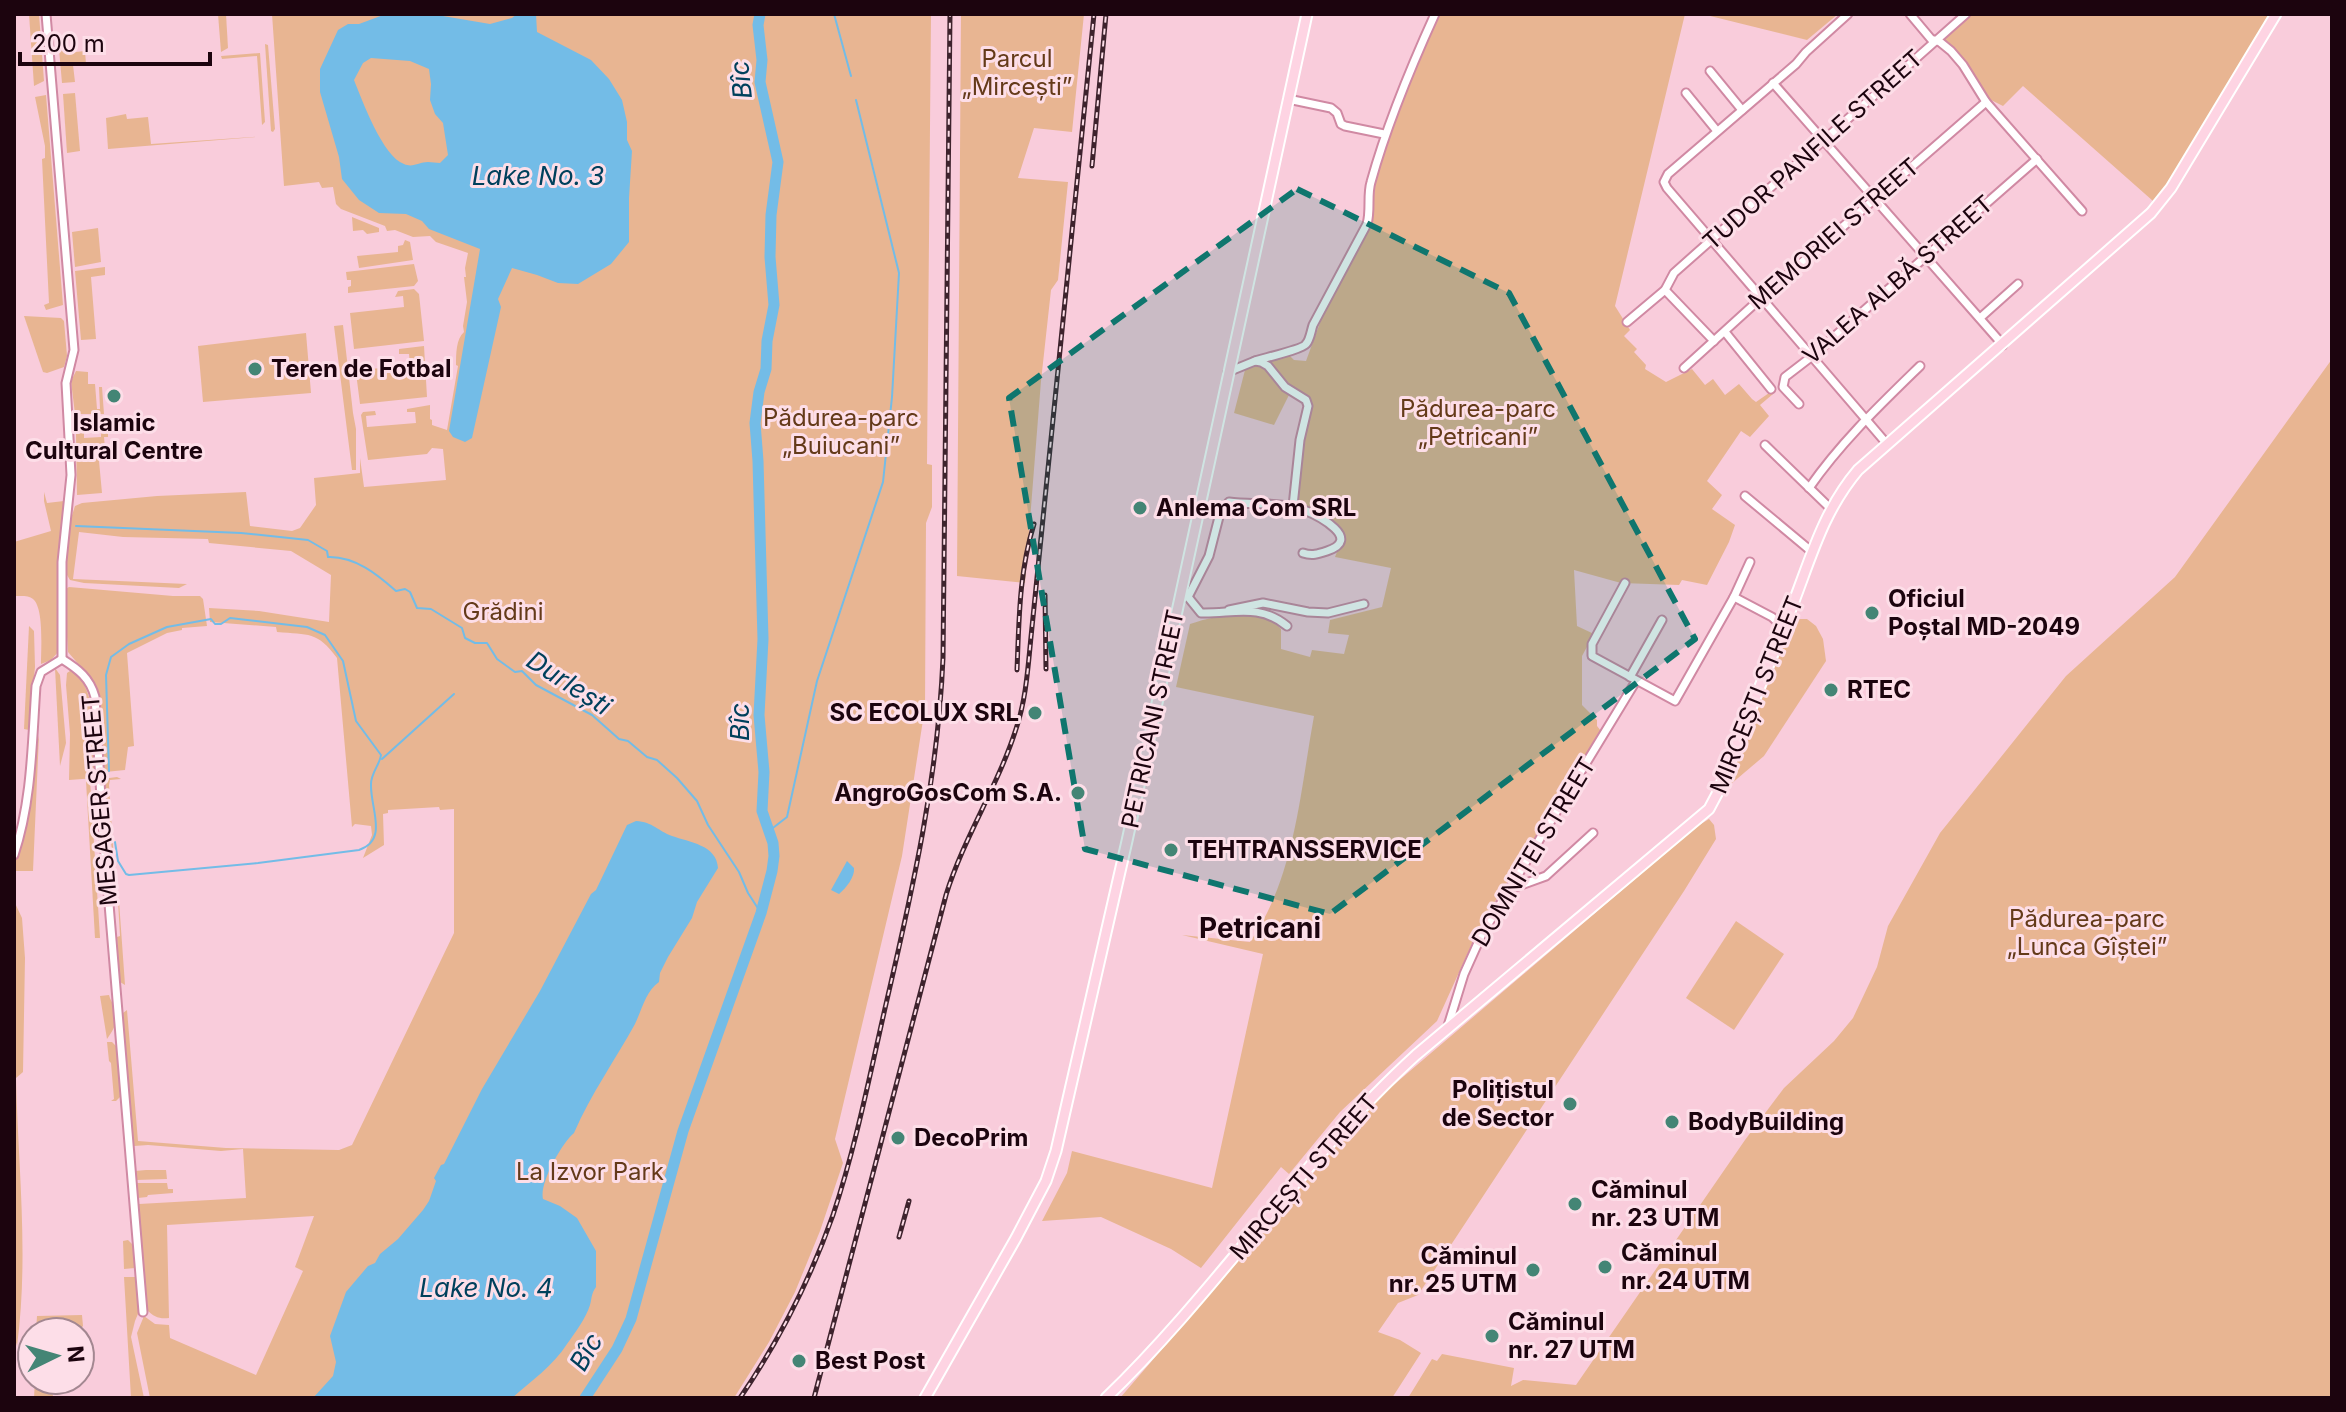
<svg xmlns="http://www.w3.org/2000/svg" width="2346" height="1412" font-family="Inter,sans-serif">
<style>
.green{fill:#e8b592}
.water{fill:#73bce7;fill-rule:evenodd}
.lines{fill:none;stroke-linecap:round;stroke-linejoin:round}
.stream{stroke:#73bce7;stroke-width:2}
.river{stroke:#73bce7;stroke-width:11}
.minor-casing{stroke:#d089a3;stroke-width:11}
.major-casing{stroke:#fff;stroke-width:13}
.minor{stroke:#fff;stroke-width:7}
.major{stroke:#fed4e3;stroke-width:9}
.rail-casing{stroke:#3e232d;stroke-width:5}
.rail{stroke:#fddee8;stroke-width:2;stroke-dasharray:6;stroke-linecap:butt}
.marked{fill:#0f766e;fill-opacity:0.2;stroke:#0f766e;stroke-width:6;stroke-dasharray:16 10;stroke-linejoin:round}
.poi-dot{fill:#448575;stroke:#fddee8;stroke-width:3}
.labels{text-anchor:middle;stroke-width:6;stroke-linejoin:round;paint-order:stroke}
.park-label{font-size:24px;fill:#643a19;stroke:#fddee8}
.street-label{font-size:24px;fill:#1c040e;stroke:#fddee8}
.poi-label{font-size:24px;font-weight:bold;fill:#1c040e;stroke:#fddee8;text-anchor:start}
.water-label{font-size:26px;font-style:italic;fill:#00405c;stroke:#fddee8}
.quarter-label{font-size:28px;font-weight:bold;fill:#1c040e;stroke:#fddee8}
</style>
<rect width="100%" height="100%" fill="#f9ccdb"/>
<g class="green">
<path d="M29,14H39L44,81L34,86Z"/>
<path d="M218,14H226L228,48L221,52Z"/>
<path d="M272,14H931L927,464L932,465V507L926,523L925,707L902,856L835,1139L843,1163L820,1231L795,1292L769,1342L734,1398H150L137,1333L144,1316L155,1324L169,1325L170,1338L256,1375L303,1271L295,1267L314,1216L167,1225L169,1318C159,1319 154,1317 147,1310L140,1250L139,1204L246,1198L243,1149L221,1151L148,1145L134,1146L123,1013L127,1010L138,1141L226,1148L339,1150L352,1145L454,933V809L440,810L439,807L388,810V813L383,814L384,845L363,858L372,835L371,826L355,824L352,827L337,658C317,631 309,635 277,632L276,627L210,622L209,608L259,611L329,622L331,575L291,551L209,543L208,539L123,537L79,532L73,579L187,584L179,588L84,583L70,580L67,575V531L75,506L82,503L157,496L246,492L250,526L292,531L300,528L316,505L314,478L360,473V458L364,487L446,480L443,449L432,448L427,454L368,460L361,415L363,412L375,411L376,415L366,416L367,427L416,423L415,412H407V409L430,405V419L432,420V425L447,430L458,366L456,365C456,354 456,339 464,332L463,326L467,302L464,277H466L465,268L468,253L436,242L430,236L413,237L395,230L387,231L385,226L341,209L336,204L333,187L322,188L319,182L284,186Z"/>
<path d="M961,14H1084L1072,132L1034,128L1018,178L1068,182L1058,280L1051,290L1041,381L1025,583L957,576Z"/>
<path d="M1439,14H1685L1615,306L1630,330L1624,336L1637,349L1634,352L1646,365L1645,369L1666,382L1692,369L1705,385L1713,379L1725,395L1739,384L1752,399L1756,402L1769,393L1773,394L1760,405L1769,416L1750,437L1741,431L1707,481L1722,495L1712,509L1735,525L1729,542L1707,585L1682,580L1679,585L1621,583L1574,570L1577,626L1594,634L1582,656V705L1597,720V726L1601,731L1480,926L1437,1021L1340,1112L1289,1174L1281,1167L1201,1268L1171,1249L1101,1217L1042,1221L1067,1173L1072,1151L1212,1188L1263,954L1182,935L1250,942C1295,877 1300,792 1314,716L1176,687L1190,624C1218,615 1259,605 1281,629V649L1310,657L1312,650L1344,654L1349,635L1328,633L1330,620L1382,607L1391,568L1335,557L1344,534L1326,516L1298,506L1301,460L1310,400L1292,389L1274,425L1234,413L1245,370L1289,355L1294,360L1306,361L1321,320L1373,218L1375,175L1386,136Z"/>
<path d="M1702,14H1838L1807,40Z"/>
<path d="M1971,14H2272L2168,188L2153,201L2023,86L2003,106L1987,98L1971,73L1941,41Z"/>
<path d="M265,44L268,45L275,129L273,132L271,131Z"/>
<path d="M59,49H65L66,53L85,51L86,64L73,65L75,82L62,83Z"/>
<path d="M260,53L265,122L262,125L257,56L222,59L221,56Z"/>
<path d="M75,93L80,151L67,153L63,94Z"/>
<path d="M46,95L63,305L46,310L44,305L49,303L42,159L45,158V146L35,97Z"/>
<path d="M126,114L127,119L148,117L151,144L267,136L108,149L106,118Z"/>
<path d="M352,217L379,228V232L367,234L363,230L353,231Z"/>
<path d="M98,228L101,262L75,267L72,232Z"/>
<path d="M405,240L410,242L413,260L359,268L357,256L398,252V246L403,245Z"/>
<path d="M414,264L418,281L414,286L348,293V287L351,286V280H347L346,272Z"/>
<path d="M105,267V275L91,277L96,339L81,340L75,271Z"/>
<path d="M414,289L419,294L424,341L354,349L350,313L404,307L403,296L395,297L398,291Z"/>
<path d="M24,316L61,318L64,321L67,356L64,367L47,373L43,372Z"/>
<path d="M343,325L353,413L356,429V470H352L334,326Z"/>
<path d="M306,333L311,393L203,402L198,346Z"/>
<path d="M424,346L427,397L360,404L355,365L360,364L361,370L410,365L409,354H399V349Z"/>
<path d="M2332,359V1398H1408L1432,1359L1437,1361L1442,1354L1514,1368L1511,1386L1523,1380L1576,1385L1745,1140L1784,1088L1834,1041L1853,1018L1877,967L1888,926L1940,833L2066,676L2175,577Z"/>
<path d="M76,371L88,372V384H95L97,409H100L99,387H102L104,414H75L71,381Z"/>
<path d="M108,431V437H104L106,460L99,461L102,493L77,495L76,434L84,433V438L101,437V432Z"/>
<path d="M44,492L47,503L64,501L58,581L59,651L51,660L41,664C41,649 44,608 33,599C29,595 20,596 14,596V542L51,531L44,501Z"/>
<path d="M69,587L173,596H200L203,599L207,626L182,628V630L167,633L127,653L134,746L128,747L125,770L105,772L103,768L98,692L93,681L68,652L64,590Z"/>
<path d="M1799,619H1807L1816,626L1823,639L1826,661L1764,756L1731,784H1728L1792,624Z"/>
<path d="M29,626L34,631L35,667L29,730L24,729Z"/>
<path d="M55,668L60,675L66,743L60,766Z"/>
<path d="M70,671H74C99,695 94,745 96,778L69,780L70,734L66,685L67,673Z"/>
<path d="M39,735L33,871H14C14,856 24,843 26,829C31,797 32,766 39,735Z"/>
<path d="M117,777L121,779L110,780L109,785L115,877L110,833H105L102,779Z"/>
<path d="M90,780L100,938H95L86,781Z"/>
<path d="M1709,819L1714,825L1716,839L1684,891L1418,1295L1398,1303L1378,1332L1400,1340L1421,1353L1392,1398H1120L1376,1100L1696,827Z"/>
<path d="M14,901L22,918L25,958L23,1072L16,1078C18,1167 29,1256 17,1346L14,1335Z"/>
<path d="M118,901H119L125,985L120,982L117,937L120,936Z"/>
<path d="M1736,921L1784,954L1734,1030L1686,998Z"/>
<path d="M109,995C110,1000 113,1003 115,1008C119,1021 113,1031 107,1039L100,996Z"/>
<path d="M107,1042H112L117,1047L120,1097L116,1101H111L114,1099L111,1063L109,1061Z"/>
<path d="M146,1170H166L167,1179L136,1180L135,1171Z"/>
<path d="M167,1183L168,1189H173V1193L148,1195L147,1197L138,1198L137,1183Z"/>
<path d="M128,1240L133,1245L135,1268L124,1269L123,1241Z"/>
<path d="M124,1277H136L140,1309L135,1321L131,1337L144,1398H131Z"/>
<path d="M82,1315L83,1326L78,1332H36L37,1316Z"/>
<path d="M35,1380H52L53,1398H34Z"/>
</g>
<g class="water">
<path d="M386,14H431L490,24L512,18L517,14H536L537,32L591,60L609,79L622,100L627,122V140L632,151L629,198V242L611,264L578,284L558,283L537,275L512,268L498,299L501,307L472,438L465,442L453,437L449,431L480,249L429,229L422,221L406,214L379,213L359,200L342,179L339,157L320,92V69L338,30L348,24H359ZM371,58L410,61L429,69L431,84L430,100L435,114L443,123L448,155L440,163C436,163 432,162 428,162C419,162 413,168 404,164C383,157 362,100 354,80L363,63Z"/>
<path d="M636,821C653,822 658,831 672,836C689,842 717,845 718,868L697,902L692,918L668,957L660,973L659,982C646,991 642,1009 635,1024C615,1060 591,1094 574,1133C562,1143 539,1183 543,1199L560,1206L577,1218L596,1251V1287C591,1294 592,1298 590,1305C586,1318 575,1333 567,1344C553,1366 531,1381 512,1398H313L333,1376L336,1362L330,1336L346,1292L368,1266L375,1263L380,1254L398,1239L423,1210L429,1201L436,1181L434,1178L441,1165L444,1164L482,1089L540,991L591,894L596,890L627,825Z"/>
<path d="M847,861L854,868C855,877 846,888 839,894L831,890Z"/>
</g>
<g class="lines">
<g class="stream">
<path d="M834,14L851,76"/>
<path d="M76,526L241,533L308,540L327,551L328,557C355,556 378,575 396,591L405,589L410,592L417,608L431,609L462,628L465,638L475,643H487L497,659L515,672L522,671L536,685L592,715L619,739L628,741L647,757L657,760L677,778L697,801L708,825L739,872L748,893L761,913"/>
<path d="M382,759L454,694"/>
<path d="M109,771L106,675L111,657L129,644L167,627L211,619L215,624H221L230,618L307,627L325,635L343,661L356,721L381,755C380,764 371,773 371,784C370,808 389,840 359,850L258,863L129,875L126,874L118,861L115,842"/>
<path d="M769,831L787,817L817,681L883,482L892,397L899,273L856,100"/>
</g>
<path class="river" d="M585,1398L617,1349L631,1319L683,1131L761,913L772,871L774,856L773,843L762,811L764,772L759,715L763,639L758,461L755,423L759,392L766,369L767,341L774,305L770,257L771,215L778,162L760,82L762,60L758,25L760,14"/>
<g class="minor-casing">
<g id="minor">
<path d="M46,14L74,350L66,383L71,475L62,562V659"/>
<path d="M1848,14L1806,52L1796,64L1668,174L1664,182L1667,188L1887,444"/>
<path d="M1910,14L1931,39L1940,42L1951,51L1963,65L1986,102L2082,211"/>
<path d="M1710,71L1742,110"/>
<path d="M1773,83L2003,345"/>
<path d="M1686,93L1717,131"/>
<path d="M1288,99L1331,108L1337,113L1341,124L1345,126L1384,134"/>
<path d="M1665,290L1714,341"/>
<path d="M1980,318L2018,284"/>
<path d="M1627,322L1665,290L1674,273L1966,14"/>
<path d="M1725,332L1771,389"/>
<path d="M1255,361C1264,358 1303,349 1306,344C1310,340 1311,331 1313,325L1367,224C1371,210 1367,195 1371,182C1387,124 1410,69 1435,14"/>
<path d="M1684,368L1761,298L1986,102"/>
<path d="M1228,372L1255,361L1261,362L1268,366L1285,387L1306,400L1308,406L1300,440L1293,506"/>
<path d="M1799,404L1783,387L1785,377L1811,357L2037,159"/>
<path d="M1765,445L1830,508"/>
<path d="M1809,488C1841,442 1880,405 1920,366"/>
<path d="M1745,496L1811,551"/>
<path d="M1625,583L1592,644V656L1675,701L1734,597L1750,562"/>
<path d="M1185,597H1188L1201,613C1233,614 1259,603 1287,626"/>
<path d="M1188,597L1209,556L1220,513L1229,502C1251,505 1285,502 1304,510C1319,516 1363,539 1327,551C1318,554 1312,556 1303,553"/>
<path d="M1734,597L1772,617L1784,628"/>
<path d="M1229,610L1263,603L1308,612L1328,613L1364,604"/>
<path d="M62,659C78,669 90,678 95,697L103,832L143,1312"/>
<path d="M1630,677L1662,620"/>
<path d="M14,855C32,801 32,743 36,686L41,672L62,659"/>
<path d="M1510,889L1546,876L1593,833"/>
<path d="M1447,1029L1464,974L1482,934L1636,681"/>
</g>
</g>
<g class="major-casing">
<g id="major">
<path d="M925,1398L1016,1238L1046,1181L1056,1151L1127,841L1307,14"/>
<path d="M1106,1398C1217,1291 1302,1159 1416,1055L1709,809L1718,792C1740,734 1764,677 1787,619C1809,566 1820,515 1858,470L2151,213L2171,188L2276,14"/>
</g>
</g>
<use href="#minor" class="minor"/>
<use href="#major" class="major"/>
<g class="rail-casing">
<g id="rail">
<path d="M1092,166L1106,14"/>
<path d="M1045,595L1046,669"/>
<path d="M1017,670C1019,621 1019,572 1034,524"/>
<path d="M899,1237L909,1201"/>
<path d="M740,1398C779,1341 810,1280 833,1215C856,1146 870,1074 886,1004C913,888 938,777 943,658L950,14"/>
<path d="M814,1398L946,895C964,837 998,786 1016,729C1026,700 1028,667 1031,637L1094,14"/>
</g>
</g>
<use href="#rail" class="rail"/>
</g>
<path class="marked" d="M1297,189L1509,293L1695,639L1330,914L1085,849L1009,398Z"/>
<g class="poi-dot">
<circle cx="255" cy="369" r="8"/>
<circle cx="114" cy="396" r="8"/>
<circle cx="1140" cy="508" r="8"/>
<circle cx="1872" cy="613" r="8"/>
<circle cx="1831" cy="690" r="8"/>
<circle cx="1035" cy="713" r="8"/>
<circle cx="1078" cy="793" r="8"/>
<circle cx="1171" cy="850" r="8"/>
<circle cx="1570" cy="1104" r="8"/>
<circle cx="1672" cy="1122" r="8"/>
<circle cx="898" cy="1138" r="8"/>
<circle cx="1575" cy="1204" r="8"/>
<circle cx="1605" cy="1267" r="8"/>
<circle cx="1533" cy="1270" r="8"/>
<circle cx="1492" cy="1336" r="8"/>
<circle cx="799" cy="1361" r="8"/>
</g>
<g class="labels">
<g class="park-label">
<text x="1017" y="67">Parcul<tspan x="1017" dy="28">„Mircești”</tspan></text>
<text x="1478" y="417">Pădurea-parc<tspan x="1478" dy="28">„Petricani”</tspan></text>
<text x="841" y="426">Pădurea-parc<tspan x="841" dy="28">„Buiucani”</tspan></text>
<text x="503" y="620">Grădini</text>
<text x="2087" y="927">Pădurea-parc<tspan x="2087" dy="28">„Lunca Gîștei”</tspan></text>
<text x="590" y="1180">La Izvor Park</text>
</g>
<g class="street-label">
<text transform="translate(1813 150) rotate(-42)" y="8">TUDOR PANFILE STREET</text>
<text transform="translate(1834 234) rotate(-41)" y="8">MEMORIEI STREET</text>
<text transform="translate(1898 280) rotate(-41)" y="8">VALEA ALBĂ STREET</text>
<text transform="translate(1757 695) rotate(-68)" y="8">MIRCEȘTI STREET</text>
<text transform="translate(1153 719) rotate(-78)" y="8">PETRICANI STREET</text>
<text transform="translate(100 800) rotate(-95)" y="8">MESAGER STREET</text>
<text transform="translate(1534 852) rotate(-59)" y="8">DOMNIȚEI STREET</text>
<text transform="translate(1304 1177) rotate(-49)" y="8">MIRCEȘTI STREET</text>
</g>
<g class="poi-label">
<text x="271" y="377">Teren de Fotbal</text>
<text x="114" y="431" text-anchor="middle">Islamic<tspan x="114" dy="28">Cultural Centre</tspan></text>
<text x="1156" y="516">Anlema Com SRL</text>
<text x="1888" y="607">Oficiul<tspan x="1888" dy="28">Poștal MD-2049</tspan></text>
<text x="1847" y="698">RTEC</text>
<text x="1019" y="721" text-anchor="end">SC ECOLUX SRL</text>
<text x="1062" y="801" text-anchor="end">AngroGosCom S.A.</text>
<text x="1187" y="858">TEHTRANSSERVICE</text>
<text x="1554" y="1098" text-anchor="end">Polițistul<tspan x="1554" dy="28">de Sector</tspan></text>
<text x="1688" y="1130">BodyBuilding</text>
<text x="914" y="1146">DecoPrim</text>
<text x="1591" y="1198">Căminul<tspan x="1591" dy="28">nr. 23 UTM</tspan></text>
<text x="1621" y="1261">Căminul<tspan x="1621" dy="28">nr. 24 UTM</tspan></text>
<text x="1517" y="1264" text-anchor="end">Căminul<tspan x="1517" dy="28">nr. 25 UTM</tspan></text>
<text x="1508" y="1330">Căminul<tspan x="1508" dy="28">nr. 27 UTM</tspan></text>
<text x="815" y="1369">Best Post</text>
</g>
<g class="water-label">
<text transform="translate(741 80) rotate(-96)" y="9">Bîc</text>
<text x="538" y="185">Lake No. 3</text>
<text transform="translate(569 683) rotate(33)" y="9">Durlești</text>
<text transform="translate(740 722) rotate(-90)" y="9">Bîc</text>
<text x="486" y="1297">Lake No. 4</text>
<text transform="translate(586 1352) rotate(-60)" y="9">Bîc</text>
</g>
<g class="quarter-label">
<text x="1260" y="938">Petricani</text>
</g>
</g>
<rect width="2346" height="1412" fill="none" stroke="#1c040e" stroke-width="32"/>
<g transform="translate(56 1356) rotate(85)"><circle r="38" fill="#fddee8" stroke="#a38791" stroke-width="2"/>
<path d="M0-6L14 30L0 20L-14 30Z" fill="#448575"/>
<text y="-12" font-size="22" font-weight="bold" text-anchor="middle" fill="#1c040e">N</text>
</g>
<path d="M20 52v12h190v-12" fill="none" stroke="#1c040e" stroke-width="4"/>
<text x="32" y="52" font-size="24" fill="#1c040e" stroke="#fddee8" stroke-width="6" paint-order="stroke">200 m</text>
</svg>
